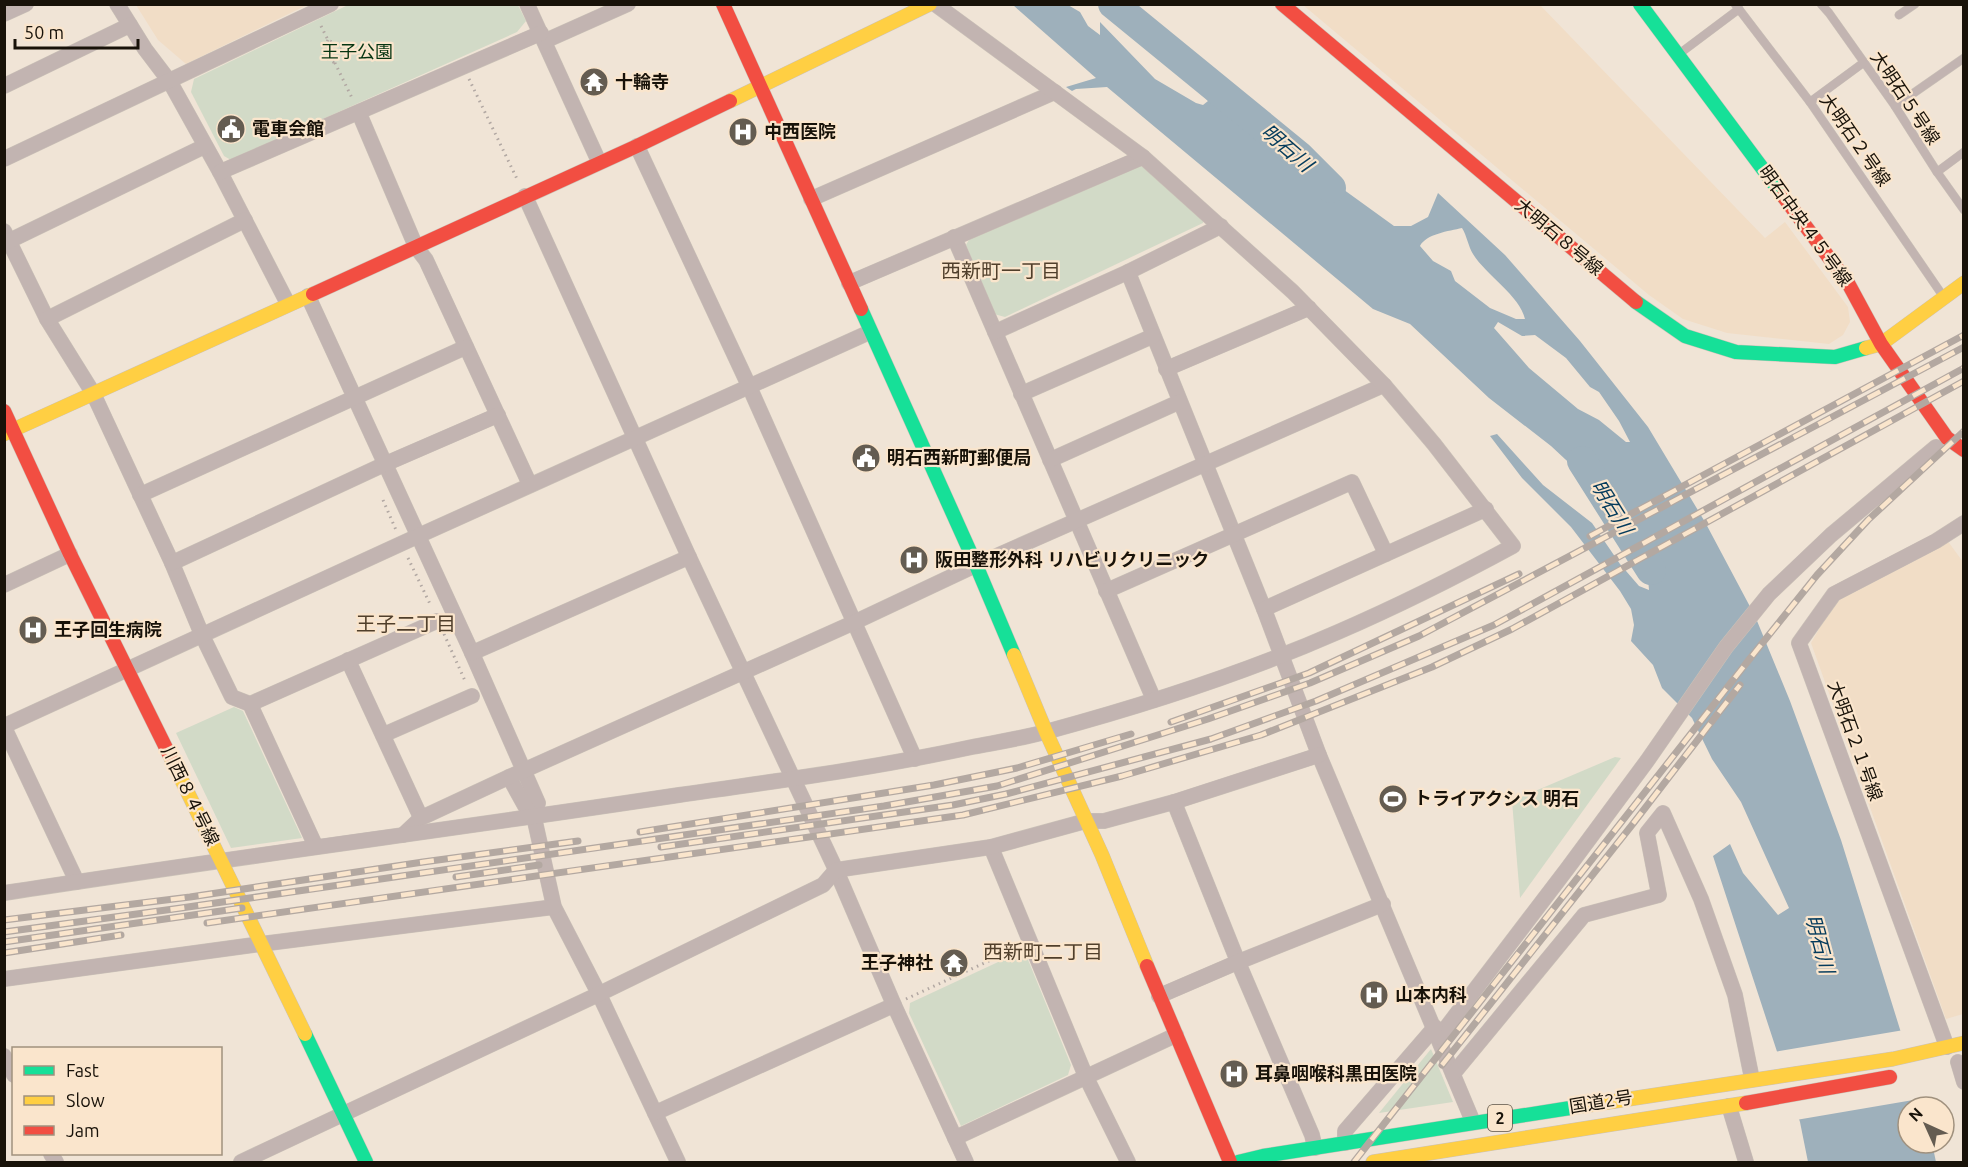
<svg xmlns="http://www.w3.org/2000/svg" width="1968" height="1167" font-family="Ubuntu,'Noto Sans JP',sans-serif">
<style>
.built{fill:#f1ddc6}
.green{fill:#d2dac7}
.water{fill:#9eb0bb;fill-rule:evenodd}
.pier{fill:#f0e4d6}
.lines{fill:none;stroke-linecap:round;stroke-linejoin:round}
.river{stroke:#9eb0bb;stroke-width:30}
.lane-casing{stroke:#cbc2b8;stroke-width:9}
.street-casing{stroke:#cbc2b8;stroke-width:16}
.fast-casing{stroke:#cbc2b8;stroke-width:15}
.slow-casing{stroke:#cbc2b8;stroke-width:15}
.jam-casing{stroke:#cbc2b8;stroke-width:15}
.path{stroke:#b1a7a2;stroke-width:3;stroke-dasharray:1.5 4.5;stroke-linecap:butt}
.lane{stroke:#c2b4b1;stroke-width:8}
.street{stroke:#c2b4b1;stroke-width:15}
.fast{stroke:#16e098;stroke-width:14}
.slow{stroke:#ffcf43;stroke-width:14}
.jam{stroke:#f24e42;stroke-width:14}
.rail-casing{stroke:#b3a8a1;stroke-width:7}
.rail{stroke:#fae5cc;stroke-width:4.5;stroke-dasharray:14;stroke-linecap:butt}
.labels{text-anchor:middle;stroke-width:4.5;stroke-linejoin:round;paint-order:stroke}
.shield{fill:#fae5cc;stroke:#5c5144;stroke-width:1.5}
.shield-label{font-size:16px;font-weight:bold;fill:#181209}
.park-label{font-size:18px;fill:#053411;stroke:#fae5cc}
.poi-label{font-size:18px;font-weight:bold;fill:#181209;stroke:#fae5cc;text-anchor:start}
.street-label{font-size:18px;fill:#181209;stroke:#fae5cc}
.water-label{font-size:20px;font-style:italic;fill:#043b5c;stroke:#fae5cc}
.neighbourhood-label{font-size:20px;fill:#503f2b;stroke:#fae5cc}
</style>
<rect width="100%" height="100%" fill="#f0e4d6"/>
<g class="built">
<path d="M136,5H307L186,64L158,40Z"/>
<path d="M1303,5H1540L1765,238L1785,222L1848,307L1850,322L1843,335L1829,344L1727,333L1683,319L1649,295Z"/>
<path d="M1947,540L1963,562V1014L1946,1019L1811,643L1838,596Z"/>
</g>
<g class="green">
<path d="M348,5H518L526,21L517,32L231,160L224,156L191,92L194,79Z"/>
<path d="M1140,165L1203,216V223L1005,317L994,314L966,245L970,238Z"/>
<path d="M234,707L243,711L302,838L231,848L176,733Z"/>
<path d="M1615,757L1621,758L1520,898L1512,801Z"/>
<path d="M1024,950L1071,1065L1068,1075L961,1126L909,1013L910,1003Z"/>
<path d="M1431,1049L1453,1102L1379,1113Z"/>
</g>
<path class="water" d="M1013,5H1068L1080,12L1088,26L1100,35V22L1155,79L1196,103L1203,105L1208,101L1174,58L1158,26L1160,24L1216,83L1229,101L1268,113L1274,126L1275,140L1394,226H1411L1428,217L1438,193L1505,255L1580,341L1648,427L1705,522L1755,616L1790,701L1841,840L1922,1100L1924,1107H1908V1143H1932L1936,1162H1808L1800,1122L1713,856L1730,844L1743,873L1778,915L1789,908L1741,802L1712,759L1692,718L1662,688L1653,665L1631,641L1634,625L1631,609L1620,591L1571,527L1522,478L1490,436L1497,434L1543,485L1592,523L1620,564L1639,586L1649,590L1647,567L1609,500L1551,446L1489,398L1410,324L1373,309L1107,87L1076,89L1072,91L1066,87L1096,78ZM1462,228C1467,236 1468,246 1473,254C1486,275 1520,296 1525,319H1516L1490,308L1455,281L1451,271L1433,261L1420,246C1426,234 1449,231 1462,228ZM1498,322L1522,336L1535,335L1566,358L1590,387L1599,392L1619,421L1630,442H1626L1599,420L1578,409L1529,368L1494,328Z"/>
<path class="pier" d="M1904,1030L1925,1098L1796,1120L1774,1052Z"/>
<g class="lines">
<g class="river">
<path d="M1113,4L1299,156L1331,188"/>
<path d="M1582,461L1651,570"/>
</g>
<g class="lane-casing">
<g id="lane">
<path d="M1735,4L1810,102L1943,296"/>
<path d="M1821,4L1829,13L1895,106L1937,172L1964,210"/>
<path d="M1899,15L1915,4"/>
<path d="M1679,54L1739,9"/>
<path d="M1810,102L1863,63"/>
<path d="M1895,106L1964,58"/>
<path d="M1937,172L1964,152"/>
</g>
</g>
<g class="street-casing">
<g id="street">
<path d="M117,4L145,49L170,82L220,172L288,304"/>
<path d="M527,4L599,162"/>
<path d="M4,14L26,4"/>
<path d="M545,41L628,4"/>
<path d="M4,86L130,25"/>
<path d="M359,113L416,247L426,260L530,485"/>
<path d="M637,146L749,386L915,759"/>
<path d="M4,159L331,4"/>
<path d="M220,172L541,33"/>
<path d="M525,196L689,557L836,870L894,1005L966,1162"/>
<path d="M811,199L1055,92"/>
<path d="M4,231L47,319L93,393L172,563L202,635L232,697L250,704L316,847"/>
<path d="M954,237L1154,700"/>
<path d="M9,241L205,146"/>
<path d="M1128,272L1264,609L1319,755L1473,1122"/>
<path d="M849,283L1143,157"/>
<path d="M308,296L472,653L538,803L534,817L554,907L599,994L678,1162"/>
<path d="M47,319L245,220"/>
<path d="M995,332L1128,272L1221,226"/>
<path d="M1166,369L1309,308"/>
<path d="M1021,394L1153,336"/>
<path d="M1050,460L1179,402"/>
<path d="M140,495L466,347"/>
<path d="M172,563L385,464L498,415"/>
<path d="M4,585L70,554"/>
<path d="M1106,591L1352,482L1386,554"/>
<path d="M1264,609L1486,509"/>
<path d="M472,653L689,557"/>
<path d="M348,660L421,818"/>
<path d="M250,704L437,621"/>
<path d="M4,726L418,536L870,332"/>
<path d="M4,727L77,882"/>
<path d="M383,735L472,696"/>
<path d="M509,777L525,806L534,817"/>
<path d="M1174,802L1238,962L1312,1135L1315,1148"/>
<path d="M403,835L421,818L509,777L855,622L976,565L1384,385"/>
<path d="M991,847L1086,1077L1128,1162"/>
<path d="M4,893C229,858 454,829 679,795C777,781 875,768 972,747C998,742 1024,738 1049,731C1145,705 1247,672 1338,632C1398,606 1456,577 1513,546L1434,444L1384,385L1293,292L1143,157L935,4"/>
<path d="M4,979L261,944L554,907"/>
<path d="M1159,996L1238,962L1383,904"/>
<path d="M1439,1037L1567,869L1647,761L1726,647L1769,594L1831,535L1936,447"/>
<path d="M1947,1047L1799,643L1834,594L1936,541L1964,523"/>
<path d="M4,1056L14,1075"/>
<path d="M1958,1062L1964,1082"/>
<path d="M1453,1074L1584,915L1659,895L1647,833L1663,813L1701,899L1735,995L1752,1079"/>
<path d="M1729,1106L1746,1162"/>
<path d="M655,1113L894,1005"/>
<path d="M955,1138L1176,1035"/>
<path d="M1345,1143V1131L1435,1027"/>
<path d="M51,1154L56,1162"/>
<path d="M241,1162L599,994L823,885L836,870L991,847L1086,821H1104L1174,802L1319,755"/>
</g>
</g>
<g class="fast-casing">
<g id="fast">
<path d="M1640,4L1783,196"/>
<path d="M1636,302L1685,336L1736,352L1835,357L1866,348"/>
<path d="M861,309L976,565L1014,655"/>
<path d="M305,1034L366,1162"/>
<path d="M1238,1162L1263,1156L1583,1106"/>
</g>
</g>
<g class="slow-casing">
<g id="slow">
<path d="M730,101L930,4"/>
<path d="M1866,348L1881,344L1964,283"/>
<path d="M4,434L313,294"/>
<path d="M1014,655L1046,732L1102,855L1147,966"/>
<path d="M170,756L305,1034"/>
<path d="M1583,1106L1893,1059L1964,1043"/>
<path d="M1373,1162L1746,1103"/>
</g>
</g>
<g class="jam-casing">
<g id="jam">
<path d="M723,4L861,309"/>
<path d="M1282,4L1636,302"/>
<path d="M1783,196L1848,283L1881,344L1947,438L1964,450"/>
<path d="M313,294L637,146L730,101"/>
<path d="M4,411L70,554L170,756"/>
<path d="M1147,966L1230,1162"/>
<path d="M1746,1103L1890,1077"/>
</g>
</g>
<g class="path">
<path d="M321,26L328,40L342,48L335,63L352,98"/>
<path d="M328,40L321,55L335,63"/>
<path d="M469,79L518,181"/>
<path d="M383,500L396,530"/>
<path d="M408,558L431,606"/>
<path d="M444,634L466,683"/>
<path d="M906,999L1017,948"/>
</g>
<use href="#lane" class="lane"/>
<use href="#street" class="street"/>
<use href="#fast" class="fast"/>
<use href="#slow" class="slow"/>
<use href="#jam" class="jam"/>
<g class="rail-casing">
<g id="rail">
<path d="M1590,536L1964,335"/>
<path d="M1171,722L1309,673L1519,574"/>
<path d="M640,832L934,785L1017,768L1131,734"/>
<path d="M661,847L953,805L1006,794L1211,739L1316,701L1494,625L1964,368"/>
<path d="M456,877L539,865"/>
<path d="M4,920L190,897L423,862L578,841"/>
<path d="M207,923L963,815L1122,776L1261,735L1432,667L1512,629L1964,381"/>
<path d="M4,932L181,908L884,806L997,786L1208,719L1310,683L1419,636L1964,347"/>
<path d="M4,942L242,908"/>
<path d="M4,953L121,935"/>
<path d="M1442,1065L1632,825L1740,685"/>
<path d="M1354,1162L1748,661L1817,575L1868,520L1964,431"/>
</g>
</g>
<use href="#rail" class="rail"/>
</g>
<defs>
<g id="temple-disc" transform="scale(1.5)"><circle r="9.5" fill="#645c51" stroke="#fae5cc"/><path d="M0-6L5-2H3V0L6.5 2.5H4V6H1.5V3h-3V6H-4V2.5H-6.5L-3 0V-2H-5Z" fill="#fff"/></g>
<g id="civic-disc" transform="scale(1.5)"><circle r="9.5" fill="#645c51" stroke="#fae5cc"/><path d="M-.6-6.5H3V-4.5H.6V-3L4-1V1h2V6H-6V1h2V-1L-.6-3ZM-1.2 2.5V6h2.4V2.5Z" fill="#fff"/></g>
<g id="hospital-disc" transform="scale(1.5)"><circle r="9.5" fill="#645c51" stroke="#fae5cc"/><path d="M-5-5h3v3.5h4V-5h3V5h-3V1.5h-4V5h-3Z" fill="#fff"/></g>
<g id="stadium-disc" transform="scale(1.5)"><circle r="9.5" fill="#645c51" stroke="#fae5cc"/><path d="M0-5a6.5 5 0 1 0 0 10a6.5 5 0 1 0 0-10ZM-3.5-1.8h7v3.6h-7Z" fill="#fff"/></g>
</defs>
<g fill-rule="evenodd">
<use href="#temple-disc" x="594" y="82"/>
<use href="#civic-disc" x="231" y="129"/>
<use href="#hospital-disc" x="743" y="132"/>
<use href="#civic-disc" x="866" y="458"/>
<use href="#hospital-disc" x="914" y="560"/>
<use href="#hospital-disc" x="33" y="630"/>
<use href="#stadium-disc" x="1393" y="799"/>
<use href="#temple-disc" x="954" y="963"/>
<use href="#hospital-disc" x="1374" y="995"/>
<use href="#hospital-disc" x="1234" y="1074"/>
</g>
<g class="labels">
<rect class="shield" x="1488" y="1105" width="24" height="26" rx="4.5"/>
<g class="shield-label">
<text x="1500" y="1124">2</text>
</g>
<g class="park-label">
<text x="357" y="58">王子公園</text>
</g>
<g class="poi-label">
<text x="615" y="88">十輪寺</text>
<text x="252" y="135">電車会館</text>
<text x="764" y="138">中西医院</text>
<text x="887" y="464">明石西新町郵便局</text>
<text x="935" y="566">阪田整形外科 リハビリクリニック</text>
<text x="54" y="636">王子回生病院</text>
<text x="1414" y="805">トライアクシス 明石</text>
<text x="933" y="969" text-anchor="end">王子神社</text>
<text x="1395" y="1001">山本内科</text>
<text x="1255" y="1080">耳鼻咽喉科黒田医院</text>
</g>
<g class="street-label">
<text transform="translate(1905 98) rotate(56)" y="6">大明石５号線</text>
<text transform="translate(1855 140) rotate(55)" y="6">大明石２号線</text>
<text transform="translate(1805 226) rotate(54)" y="6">明石中央４５号線</text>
<text transform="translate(1559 237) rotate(40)" y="6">大明石８号線</text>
<text transform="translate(1855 741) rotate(70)" y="6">大明石２１号線</text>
<text transform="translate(190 796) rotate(64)" y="6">川西８４号線</text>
<text transform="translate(1601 1102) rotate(-9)" y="6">国道2号</text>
</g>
<g class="water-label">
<text transform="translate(1287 148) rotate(41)" y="7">明石川</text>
<text transform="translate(1612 507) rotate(58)" y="7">明石川</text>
<text transform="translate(1820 944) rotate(75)" y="7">明石川</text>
</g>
<g class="neighbourhood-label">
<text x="1001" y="278">西新町一丁目</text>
<text x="406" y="631">王子二丁目</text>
<text x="1043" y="959">西新町二丁目</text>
</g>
</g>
<rect width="1968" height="1167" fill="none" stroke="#181209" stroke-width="12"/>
<rect x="12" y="1047" width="210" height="108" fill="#fae5cc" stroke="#a0917e" stroke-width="1.5"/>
<rect x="24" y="1066" width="30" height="9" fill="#16e098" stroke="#a0917e" stroke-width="1.5"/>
<text x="66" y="1077" font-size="18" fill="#181209">Fast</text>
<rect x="24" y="1096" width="30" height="9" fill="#ffcf43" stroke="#a0917e" stroke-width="1.5"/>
<text x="66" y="1107" font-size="18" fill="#181209">Slow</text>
<rect x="24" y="1126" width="30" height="9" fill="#f24e42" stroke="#a0917e" stroke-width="1.5"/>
<text x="66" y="1137" font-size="18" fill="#181209">Jam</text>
<g transform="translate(1926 1125) rotate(315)"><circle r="28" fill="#fae5cc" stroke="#a0917e" stroke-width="1.5"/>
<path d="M0-4.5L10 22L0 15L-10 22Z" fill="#645c51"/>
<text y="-9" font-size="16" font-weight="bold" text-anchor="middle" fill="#181209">N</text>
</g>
<path d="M15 39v9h123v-9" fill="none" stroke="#181209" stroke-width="3"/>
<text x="24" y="39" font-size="18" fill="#181209" stroke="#fae5cc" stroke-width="4.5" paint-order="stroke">50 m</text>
</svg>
